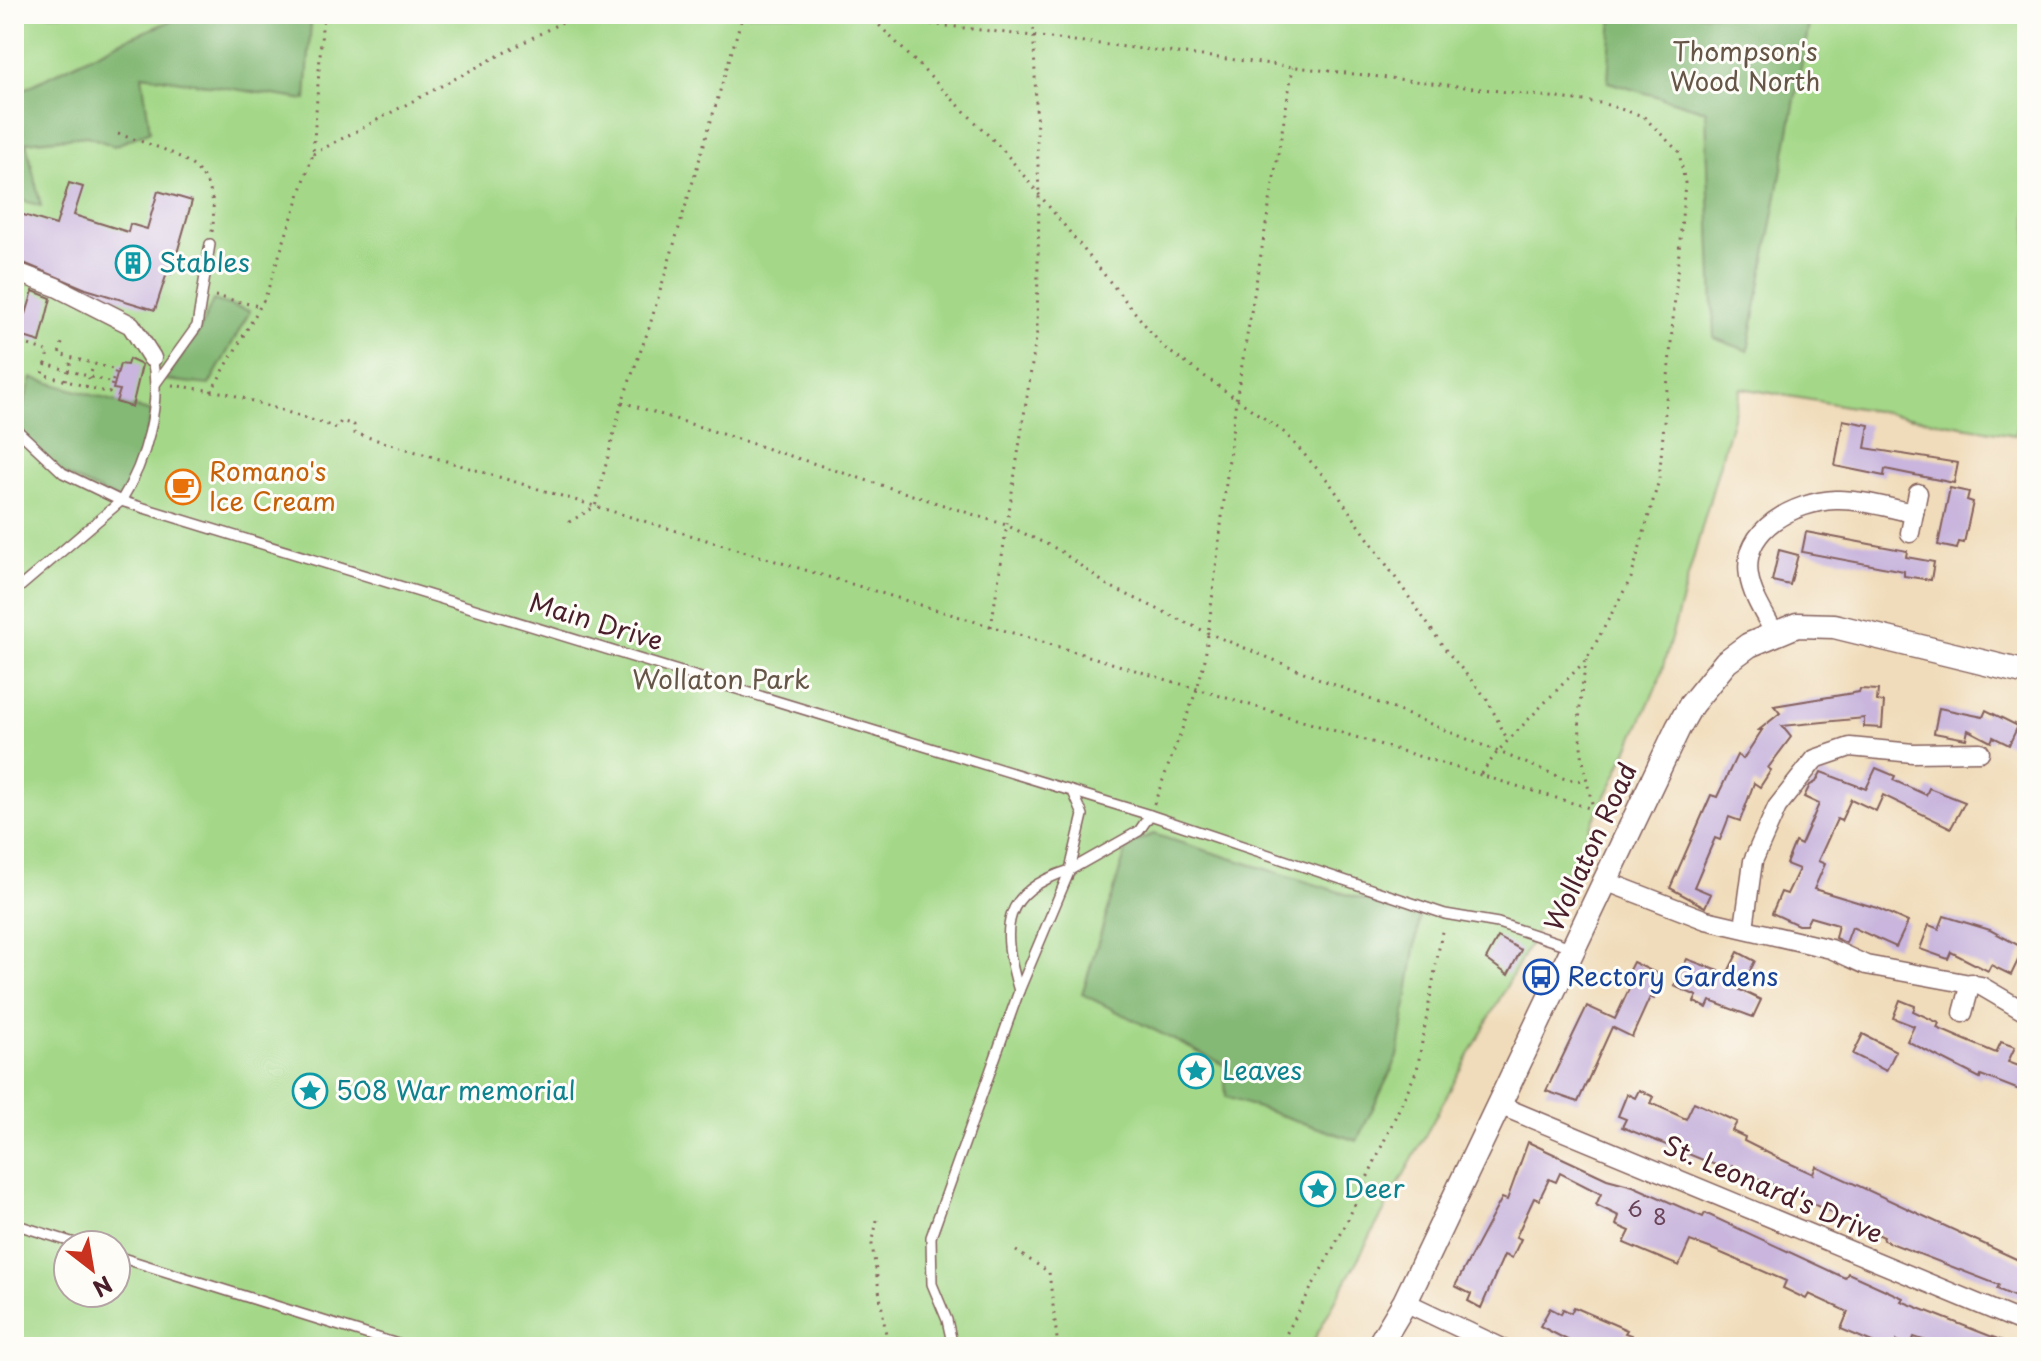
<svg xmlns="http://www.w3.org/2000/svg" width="2041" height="1361" font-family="'Playpen Sans',sans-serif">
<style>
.green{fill:#a4d888;stroke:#777c5a;stroke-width:2;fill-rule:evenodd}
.forest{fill:#83b874;stroke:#666c50;stroke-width:2}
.building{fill:#c9b5dd}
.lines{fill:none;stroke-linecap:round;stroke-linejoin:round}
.lane-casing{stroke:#84615d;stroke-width:12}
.street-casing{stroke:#84615d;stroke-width:21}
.secondary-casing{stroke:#84615d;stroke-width:27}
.path{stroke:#84615d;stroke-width:3;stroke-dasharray:2 6;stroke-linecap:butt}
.lane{stroke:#fff;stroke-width:9}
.street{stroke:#fff;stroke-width:18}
.secondary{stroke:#fff;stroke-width:24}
.labels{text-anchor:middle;stroke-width:6;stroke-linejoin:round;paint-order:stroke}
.number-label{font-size:22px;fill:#6a4458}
.park-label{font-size:26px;fill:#655647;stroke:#fdfcf7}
.culture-label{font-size:26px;fill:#0d838f;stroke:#fdfcf7;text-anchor:start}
.food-label{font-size:26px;fill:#c56008;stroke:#fdfcf7;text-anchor:start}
.street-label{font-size:26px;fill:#4a1f2b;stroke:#fdfcf7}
.transit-label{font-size:26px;fill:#164399;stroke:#fdfcf7;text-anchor:start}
</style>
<rect width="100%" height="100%" fill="#fdfcf7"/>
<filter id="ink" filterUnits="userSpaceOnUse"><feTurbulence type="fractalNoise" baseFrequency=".0125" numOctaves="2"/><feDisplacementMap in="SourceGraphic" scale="16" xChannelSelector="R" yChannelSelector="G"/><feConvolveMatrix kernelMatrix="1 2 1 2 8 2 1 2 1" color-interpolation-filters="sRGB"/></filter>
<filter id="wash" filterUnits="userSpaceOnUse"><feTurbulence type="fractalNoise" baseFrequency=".006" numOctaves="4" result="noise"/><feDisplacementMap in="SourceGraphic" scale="32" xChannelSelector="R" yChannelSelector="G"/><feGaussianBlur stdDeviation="1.8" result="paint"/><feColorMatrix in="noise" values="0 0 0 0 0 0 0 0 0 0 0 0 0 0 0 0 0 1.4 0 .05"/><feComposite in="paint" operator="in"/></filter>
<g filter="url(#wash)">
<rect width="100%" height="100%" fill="#f0dcba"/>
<path class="green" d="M14,14H2027V383L2015,435L1741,388L1659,681L1613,782L1536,932L1310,1347H14ZM68,1245H116V1293H68Z"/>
<g class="forest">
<path d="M188,14H307L311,22L306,100L142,75L150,131L114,146L87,136L26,142L41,206L14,198V94L119,42Z"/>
<path d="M1612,14H1811L1748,351L1714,338L1706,111L1608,82Z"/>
<path d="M213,300L250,311L209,385L165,380L199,332Z"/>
<path d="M32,378L152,412L142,457L121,501L63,474L16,429Z"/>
<path d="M1153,834L1420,917L1398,1057L1357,1141L1226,1097L1224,1065L1082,994L1128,845Z"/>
</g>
<g id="blocks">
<g class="building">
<path d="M69,183L83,187L74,215L128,232L130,224L147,229L158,191L192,201L171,274L167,273L155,310L86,289L14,259V212L56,225Z"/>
<path d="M33,291L51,298L40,342L14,334V311L26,314Z"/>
<path d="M129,359L142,365L132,407L116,402L120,390L113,389L120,364L127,365Z"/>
<path d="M1843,420L1869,425L1865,448L1958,463L1954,483L1885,469L1884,476L1835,466Z"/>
<path d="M1950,488L1969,492L1967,500L1973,502L1964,543L1959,542L1957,549L1938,545Z"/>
<path d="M1806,532L1907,551L1906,557L1934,562L1931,580L1904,576V571L1802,552Z"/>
<path d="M1779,550L1798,555L1790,585L1772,581Z"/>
<path d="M1860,689L1878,690L1877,701L1884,702L1882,728L1864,727V718L1782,726L1791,737L1768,768L1771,770L1760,787L1754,783L1740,821L1729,817L1720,840L1715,838L1708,854L1694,887L1711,894L1705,907L1670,888L1711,795L1717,797L1737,755L1743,759L1762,730H1759L1780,713L1774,706L1859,692Z"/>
<path d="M1939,708L1983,717L1986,710L2018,726L2009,745L1993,737L1991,742L1968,730L1966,739L1934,733Z"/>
<path d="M1876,768L1895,776L1893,780L1926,795L1929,788L1965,802L1951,828L1883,795L1876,811L1851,799L1841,821L1837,819L1818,861L1825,864L1814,889L1877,908L1908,922L1896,947L1852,927L1846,943L1835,938L1838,925L1810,917L1806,925H1798L1772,913L1781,892L1787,894L1799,869L1786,864L1795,842L1801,845L1819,804L1804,797L1810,785L1816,782L1821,772L1866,789Z"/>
<path d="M1944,916L1990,930L2018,945L2023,950L2011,975L1991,965L1988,971L1951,952L1948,959L1920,949L1929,925L1939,929Z"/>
<path d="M1498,937L1521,950L1508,975L1486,959Z"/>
<path d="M1738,952L1755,961L1740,990L1761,1000L1753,1017L1710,1001L1707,1008L1694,1002L1697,996L1674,986L1687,959L1727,974Z"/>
<path d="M1633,962L1664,977L1654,999L1650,997L1632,1037L1612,1027L1578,1102L1546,1091L1587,1006L1615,1019L1630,987L1622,984Z"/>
<path d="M1900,1000L1915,1006L1913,1011L1939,1023L1937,1028L1958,1037L1996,1053L2001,1042L2015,1047L2008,1062L2027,1069V1093L1981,1075L1980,1078L1907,1041L1914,1026L1893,1018Z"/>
<path d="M1863,1034L1896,1051L1886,1071L1853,1054Z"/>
<path d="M1639,1090L1654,1097L1651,1103L1686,1119L1694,1102L1737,1122L1732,1131L1745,1137L1744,1141L1780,1159L1813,1174L1816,1166L2027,1264V1302L1997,1289L1999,1285L1883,1240L1884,1237L1732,1166L1730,1171L1622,1127L1626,1119L1618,1116L1627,1094L1635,1098Z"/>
<path d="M1528,1142L1607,1179L1633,1186L1703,1217L1705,1213L1845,1278L1848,1273L1903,1298L1901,1301L2018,1347H1944L1914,1337L1910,1347L1897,1341L1895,1347H1884L1841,1329L1848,1312L1809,1294L1806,1299L1783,1288L1786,1281L1712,1249L1690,1241L1679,1266L1624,1243L1630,1231L1616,1225L1619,1216L1596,1205L1601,1194L1560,1173L1556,1182L1549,1179L1539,1200L1534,1198L1516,1237L1521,1239L1512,1258L1504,1255L1481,1308L1468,1301L1471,1294L1455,1286L1502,1198L1507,1200Z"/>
<path d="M1574,1307L1627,1330L1625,1333L1631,1335L1626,1347H1581L1540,1326L1550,1308L1561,1314L1563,1309L1571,1313Z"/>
</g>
</g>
</g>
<g filter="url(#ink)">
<use href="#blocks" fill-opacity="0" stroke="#84615d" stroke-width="2"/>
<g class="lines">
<g class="lane-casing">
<g id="lane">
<path d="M156,383L197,326L210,244"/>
<path d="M14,427L63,473L121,501L1150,815L1445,914L1498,923L1571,947"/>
<path d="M14,592L121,501C146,461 162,405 152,358"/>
<path d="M1019,991C1000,927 1001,892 1070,870L1083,815L1074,794"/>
<path d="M14,1224L81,1245"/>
<path d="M116,1256L407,1347"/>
<path d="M953,1347L947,1320L932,1284L931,1237L1019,991L1070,870L1139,831L1150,815"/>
</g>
</g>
<g class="street-casing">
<g id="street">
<path d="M14,271L56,287L131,325L152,358"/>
<path d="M1910,533L1918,493"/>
<path d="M1774,632C1765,615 1752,596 1749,576C1741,529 1795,502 1835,500C1860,499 1889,508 1914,513"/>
<path d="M1605,881L1706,920L1831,949L1866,965L1981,986L2027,1013"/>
<path d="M1744,928L1753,861L1777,807L1815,759L1850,747L1913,753L1980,752"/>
<path d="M1963,1013L1971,983"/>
<path d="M1499,1105L2027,1324"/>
<path d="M1405,1302L1500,1347"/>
</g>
</g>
<g class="secondary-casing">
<path id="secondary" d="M1378,1347L1405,1302L1678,728L1691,705L1726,662L1749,645L1797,625L1834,626L2027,673"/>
</g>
<g class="path">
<path d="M868,14L1003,150L1163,347L1285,433L1329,482L1445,649L1487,699L1508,741"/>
<path d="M884,14L922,23L1601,103L1643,116L1679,152L1685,183L1659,480L1631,578L1587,659L1499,750L1480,775"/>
<path d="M118,134C172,152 223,161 212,232"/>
<path d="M313,154L577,14"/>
<path d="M215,296L258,306"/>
<path d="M14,340L49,352L46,364L112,383L116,370L59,354L63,340"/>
<path d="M46,364L42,374L109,393L112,383"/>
<path d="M65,380L72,358"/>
<path d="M172,385L227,393L337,428L341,421L354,425V433L1609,814"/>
<path d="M86,387L94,364"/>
<path d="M211,392L265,298L313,154L323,14"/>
<path d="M622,402L1006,525L1059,550L1107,585L1208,633L1565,779L1586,781"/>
<path d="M569,522L595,507L622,402L649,328L743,14"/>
<path d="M991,627L1037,332L1039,196L1033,14"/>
<path d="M1587,659C1574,723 1579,746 1593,808"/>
<path d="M1154,804L1197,689L1205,659L1236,400L1293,67"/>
<path d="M877,1220L872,1245L888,1347"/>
<path d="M1016,1251L1049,1272L1058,1347"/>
<path d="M1279,1347L1343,1230L1417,1070L1443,926"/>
</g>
<use href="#lane" class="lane"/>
<use href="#street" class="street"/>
<use href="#secondary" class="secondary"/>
</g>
</g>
<defs>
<g id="building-ring" transform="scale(1.8)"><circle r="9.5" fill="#fdfcf7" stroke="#0f9aa8" stroke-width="1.5"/><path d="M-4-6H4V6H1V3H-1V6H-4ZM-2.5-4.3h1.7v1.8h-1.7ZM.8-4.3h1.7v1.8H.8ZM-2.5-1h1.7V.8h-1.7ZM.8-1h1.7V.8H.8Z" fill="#0f9aa8"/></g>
<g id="cafe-ring" transform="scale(1.8)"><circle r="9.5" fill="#fdfcf7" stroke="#e8710a" stroke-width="1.5"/><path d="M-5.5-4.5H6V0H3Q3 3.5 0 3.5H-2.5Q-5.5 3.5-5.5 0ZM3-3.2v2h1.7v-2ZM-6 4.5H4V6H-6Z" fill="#e8710a"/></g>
<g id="bus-ring" transform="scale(1.8)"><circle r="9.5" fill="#fdfcf7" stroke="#1a4fb4" stroke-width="1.5"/><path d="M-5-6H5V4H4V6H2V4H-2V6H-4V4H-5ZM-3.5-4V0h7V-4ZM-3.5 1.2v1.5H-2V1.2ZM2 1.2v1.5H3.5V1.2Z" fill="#1a4fb4"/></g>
<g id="sight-ring" transform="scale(1.8)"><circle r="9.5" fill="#fdfcf7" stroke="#0f9aa8" stroke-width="1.5"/><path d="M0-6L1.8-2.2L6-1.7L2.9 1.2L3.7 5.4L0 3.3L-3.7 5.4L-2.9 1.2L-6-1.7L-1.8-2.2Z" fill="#0f9aa8"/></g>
</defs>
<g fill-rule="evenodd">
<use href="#building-ring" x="133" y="263"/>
<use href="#cafe-ring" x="183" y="487"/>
<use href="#bus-ring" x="1541" y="977"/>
<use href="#sight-ring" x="1196" y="1071"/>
<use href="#sight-ring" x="310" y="1091"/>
<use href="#sight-ring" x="1318" y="1189"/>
</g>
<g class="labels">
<g class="number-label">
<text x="1635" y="1217">6</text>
<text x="1660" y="1225">8</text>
</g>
<g class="park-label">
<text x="1745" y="61">Thompson's<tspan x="1745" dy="30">Wood North</tspan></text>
<text x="721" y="689">Wollaton Park</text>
</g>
<g class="culture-label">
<text x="159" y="272">Stables</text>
<text x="1222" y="1080">Leaves</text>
<text x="336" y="1100">508 War memorial</text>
<text x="1344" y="1198">Deer</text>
</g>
<g class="food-label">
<text x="209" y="481">Romano's<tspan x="209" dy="30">Ice Cream</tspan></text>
</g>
<g class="street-label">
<text transform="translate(596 622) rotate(17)" y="9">Main Drive</text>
<text transform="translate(1591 847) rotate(-65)" y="9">Wollaton Road</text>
<text transform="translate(1773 1190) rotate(23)" y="9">St. Leonard's Drive</text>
</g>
<g class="transit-label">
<text x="1567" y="986">Rectory Gardens</text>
</g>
</g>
<rect width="2041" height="1361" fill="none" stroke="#fdfcf7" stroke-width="48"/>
<g transform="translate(92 1269) rotate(149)"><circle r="38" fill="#fdfcf7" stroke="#b5a4a5" stroke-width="2"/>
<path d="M0-6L14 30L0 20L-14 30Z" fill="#c8321e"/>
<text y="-12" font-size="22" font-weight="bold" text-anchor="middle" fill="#4a1f2b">N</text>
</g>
</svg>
